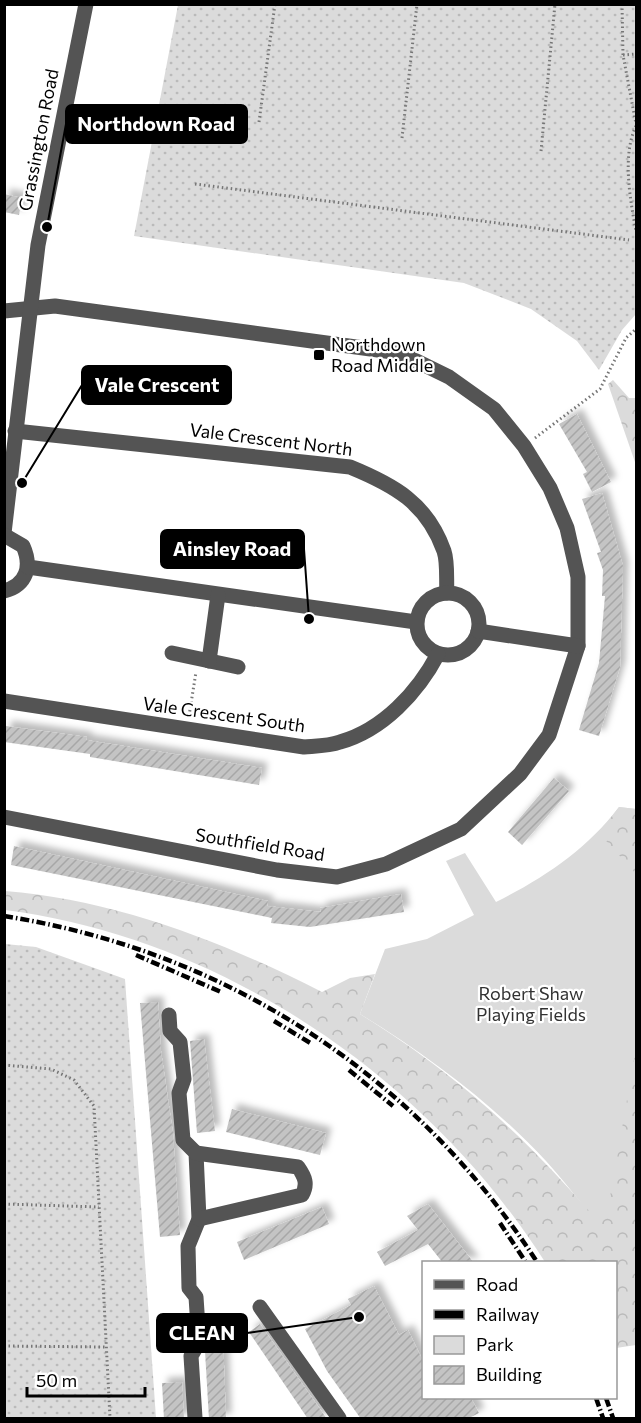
<svg xmlns="http://www.w3.org/2000/svg" width="641" height="1423" font-family="Commissioner,sans-serif">
<style>
.green{fill:#dbdbdb}
.forest{fill:url(#forest-crowns)}
.garden{fill:url(#garden-dots)}
.building{fill:url(#building-hatch);filter:url(#shadow)}
.lines{fill:none;stroke-linecap:round;stroke-linejoin:round}
.path{stroke:#767676;stroke-width:3;stroke-dasharray:1.5 3;stroke-linecap:butt}
.minor{stroke:#545454;stroke-width:15}
.rail{stroke:#000;stroke-width:4.5;stroke-dasharray:9 3 1.5 3;stroke-linecap:butt}
.poi-dot{fill:#000;stroke:#fff;stroke-width:2}
.labels{text-anchor:middle;stroke-width:4.5;stroke-linejoin:round;paint-order:stroke}
.street-label{font-size:18px;fill:#000;stroke:#fff}
.poi-label{font-size:18px;fill:#000;stroke:#fff;text-anchor:start}
.park-label{font-size:18px;fill:#323232;stroke:#fff}
.leader{fill:none;stroke:#000;stroke-width:2}
.callout-dot{fill:#000;stroke:#fff;stroke-width:2}
.callout{fill:#000;stroke:#000;stroke-width:2}
.callout-label{font-size:20px;text-anchor:middle;font-weight:bold;fill:#fff}
</style>
<defs>
<pattern id="forest-crowns" width="20" height="18" patternUnits="userSpaceOnUse" patternTransform="scale(1.5)"><rect width="20" height="18" fill="#dbdbdb"/><path d="M2 6a3 3 0 1 1 6 0M12 15a3 3 0 1 1 6 0" fill="none" stroke="#bababa"/></pattern>
<pattern id="garden-dots" width="8" height="8" patternUnits="userSpaceOnUse" patternTransform="scale(1.5)"><rect width="8" height="8" fill="#dbdbdb"/><path d="M2 2h.1M6 6h.1" fill="none" stroke="#bababa" stroke-width="1.8" stroke-linecap="round"/></pattern>
<pattern id="building-hatch" width="6" height="6" patternUnits="userSpaceOnUse" patternTransform="scale(1.5)"><rect width="6" height="6" fill="#c4c4c4"/><path d="M-1 1l2-2M0 6l6-6M5 7l2-2" fill="none" stroke="#a7a7a7"/></pattern>
<filter id="shadow"><feDropShadow dx="5.5" dy="-5.5" stdDeviation="3" flood-color="#0004"/></filter>
</defs>
<rect width="100%" height="100%" fill="#fff"/>
<path class="green" d="M619,807L636,809V1072L621,1252C596,1222 572,1190 546,1161C492,1103 427,1055 360,1014L385,949L427,939L474,915L446,861L465,853L496,902C544,878 586,850 619,807Z"/>
<g class="forest">
<path d="M613,380L629,398H636V465L608,384Z"/>
<path d="M619,807L636,809V874L599,833Z"/>
<path d="M5,891C116,900 224,942 322,992L350,978L375,974L360,1014C458,1075 522,1134 597,1220L610,1197L636,1048V1345L616,1348V1262H545C428,1078 223,938 5,910Z"/>
</g>
<g class="garden">
<path d="M178,5H636V314L622,330L599,370L577,341L531,309L464,283L134,236Z"/>
<path d="M5,944L36,947L125,979L156,1418H5Z"/>
</g>
<g class="building">
<path d="M4,194L22,198L19,215L4,212Z"/>
<path d="M577,414L611,482L592,492L583,474L587,472L559,424Z"/>
<path d="M602,493L623,566L620,667L599,736L579,730L599,663L605,596H602L603,570L597,553L601,552L582,499Z"/>
<path d="M6,726L87,737L86,740L262,768L259,785L90,757V754L4,742Z"/>
<path d="M554,778L569,791L522,845L508,832Z"/>
<path d="M14,846L268,901L267,906L321,912L320,908L401,894L404,912L310,927L271,923L272,918L11,865Z"/>
<path d="M158,1002L161,1051L173,1133L180,1235L160,1237L140,1003Z"/>
<path d="M204,1039L215,1131L197,1133L190,1041Z"/>
<path d="M232,1109L326,1133L320,1155L226,1132Z"/>
<path d="M428,1204L474,1263H443L428,1244L385,1266L377,1252L418,1230L407,1216Z"/>
<path d="M322,1207L329,1224L244,1260L237,1242Z"/>
<path d="M374,1286L399,1335L408,1330L423,1361V1398H471L479,1413L467,1419H361L327,1371L305,1329L351,1305L348,1299Z"/>
<path d="M260,1324L327,1419H308L249,1332Z"/>
<path d="M223,1337L226,1419H209L205,1351L208,1338Z"/>
<path d="M182,1382L184,1419H164L162,1383Z"/>
</g>
<g class="lines">
<g class="path">
<path d="M622,4L623,55L636,124"/>
<path d="M623,55L636,54"/>
<path d="M259,122L275,4"/>
<path d="M636,126C622,155 630,199 636,231"/>
<path d="M402,138L417,4"/>
<path d="M541,151L555,4"/>
<path d="M195,184L629,240"/>
<path d="M535,438L600,389L626,338L636,329"/>
<path d="M189,716L196,672"/>
<path d="M4,1065L51,1069L74,1080L94,1106L110,1418"/>
<path d="M4,1204L99,1207"/>
<path d="M4,1346L106,1347"/>
</g>
<g class="minor">
<path d="M4,311L55,306L400,353L449,377L494,409L524,446L550,488L567,528L578,577V646L549,735L520,774L461,829L386,864L337,877L277,870L4,817"/>
<path d="M15,431L350,467C394,485 427,503 444,551C448,563 446,580 447,593"/>
<path d="M4,533L38,245L86,4"/>
<path d="M4,535L23,546C32,566 27,585 4,591"/>
<path d="M28,567L416,622"/>
<circle cx="448" cy="624" r="31"/>
<path d="M478,631L578,646"/>
<path d="M172,653L238,667"/>
<path d="M209,661L218,595"/>
<path d="M4,701L304,747C316,746 329,746 340,742C383,730 418,692 438,654"/>
<path d="M169,1015L170,1031L180,1042L184,1079L179,1093L183,1140L196,1153L199,1219L188,1246L189,1288L196,1297L199,1342L191,1356L195,1418"/>
<path d="M196,1153L298,1167C305,1177 308,1184 302,1195L199,1219"/>
<path d="M260,1307L339,1418"/>
</g>
<g class="rail">
<path d="M4,916C226,951 415,1074 537,1262"/>
<path d="M136,955L221,992"/>
<path d="M274,1021L312,1044"/>
<path d="M349,1070L393,1106"/>
<path d="M500,1223L525,1261"/>
<path d="M596,1398L603,1418"/>
<path d="M606,1398L613,1418"/>
</g>
</g>
<rect class="poi-dot" x="313" y="349" width="12" height="12" rx="3"/>
<g class="labels">
<g class="street-label">
<text transform="translate(39 140) rotate(-79)" y="6">Grassington Road</text>
<text transform="translate(271 440) rotate(7)" y="6">Vale Crescent North</text>
<text transform="translate(224 715) rotate(8)" y="6">Vale Crescent South</text>
<text transform="translate(260 845) rotate(9)" y="6">Southfield Road</text>
</g>
<g class="poi-label">
<text x="331" y="351">Northdown<tspan x="331" dy="21">Road Middle</tspan></text>
</g>
<g class="park-label">
<text x="531" y="1000">Robert Shaw<tspan x="531" dy="21">Playing Fields</tspan></text>
</g>
</g>
<path class="leader" d="M47 227L66 124M22 483L82 385M309 619L304 549M359 1317L247 1333"/>
<g class="callout-dot">
<circle cx="47" cy="227" r="6"/>
<circle cx="22" cy="483" r="6"/>
<circle cx="309" cy="619" r="6"/>
<circle cx="359" cy="1317" r="6"/>
</g>
<g class="callout">
<rect x="66" y="105" width="181" height="38" rx="6"/>
<rect x="82" y="366" width="149" height="38" rx="6"/>
<rect x="161" y="530" width="143" height="38" rx="6"/>
<rect x="157" y="1314" width="90" height="38" rx="6"/>
</g>
<g class="callout-label">
<text x="156" y="131">Northdown Road</text>
<text x="157" y="392">Vale Crescent</text>
<text x="232" y="556">Ainsley Road</text>
<text x="202" y="1340">CLEAN</text>
</g>
<rect width="641" height="1423" fill="none" stroke="#000000" stroke-width="12"/>
<rect x="422" y="1261" width="195" height="138" fill="#ffffff" stroke="#999999" stroke-width="1.5"/>
<rect x="434" y="1280" width="30" height="9" fill="#545454" stroke="#999999" stroke-width="1.5"/>
<text x="476" y="1291" font-size="18" fill="#000000">Road</text>
<rect x="434" y="1310" width="30" height="9" fill="#000000" stroke="#999999" stroke-width="1.5"/>
<text x="476" y="1321" font-size="18" fill="#000000">Railway</text>
<rect x="434" y="1336" width="30" height="18" fill="#dbdbdb" stroke="#999999" stroke-width="1.5"/>
<text x="476" y="1351" font-size="18" fill="#000000">Park</text>
<rect x="434" y="1366" width="30" height="18" fill="url(#building-hatch)" stroke="#999999" stroke-width="1.5"/>
<text x="476" y="1381" font-size="18" fill="#000000">Building</text>
<path d="M27 1387v9h118v-9" fill="none" stroke="#000000" stroke-width="3"/>
<text x="36" y="1387" font-size="18" fill="#000000" stroke="#ffffff" stroke-width="4.5" paint-order="stroke">50 m</text>
</svg>
